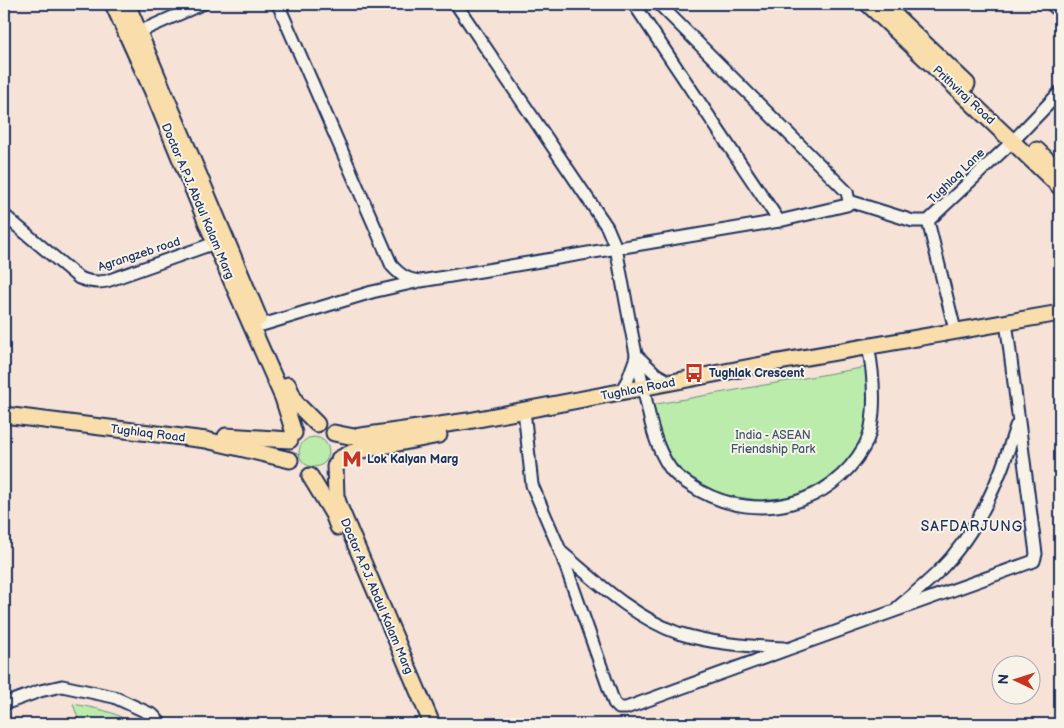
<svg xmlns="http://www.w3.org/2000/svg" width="1064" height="728" font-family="'Balsamiq Sans',sans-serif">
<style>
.green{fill:#bcecab;stroke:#6c8e84}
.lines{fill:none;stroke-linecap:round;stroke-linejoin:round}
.minor-casing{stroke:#1b2f5e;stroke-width:15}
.major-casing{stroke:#1b2f5e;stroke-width:19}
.minor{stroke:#f7f3e8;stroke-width:11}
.major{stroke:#f9deab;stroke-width:15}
.labels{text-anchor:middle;stroke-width:4;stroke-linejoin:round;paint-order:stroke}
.street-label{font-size:12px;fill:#1b2f5e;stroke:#f7f3e8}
.poi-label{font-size:12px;font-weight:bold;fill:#1b2f5e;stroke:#f7f3e8;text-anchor:start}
.park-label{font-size:12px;fill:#3b556d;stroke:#f7f3e8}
.neighbourhood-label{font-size:14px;letter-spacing:1px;fill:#1b2f5e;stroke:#f7f3e8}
</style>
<rect width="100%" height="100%" fill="#f6e2d6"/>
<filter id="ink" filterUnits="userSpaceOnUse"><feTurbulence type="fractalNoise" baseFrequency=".02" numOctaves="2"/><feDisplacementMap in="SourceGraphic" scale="10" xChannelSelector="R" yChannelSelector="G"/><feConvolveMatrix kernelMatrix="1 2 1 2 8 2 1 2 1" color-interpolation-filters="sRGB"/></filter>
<g filter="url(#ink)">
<g class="green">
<path d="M867,367C868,381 871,396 870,409C865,454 824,494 780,500C766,502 752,499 738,497C718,494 691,485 678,468C664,450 658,427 651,405Z"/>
<circle cx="314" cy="452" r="15"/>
<path d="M73,704C94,708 116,711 132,724H80Z"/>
</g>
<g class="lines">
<g class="minor-casing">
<g id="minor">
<path d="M278,4L392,266C401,276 408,280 421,281L779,221L847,205L849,201L847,192L659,4"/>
<path d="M456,4L607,227L616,248C625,294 632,340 643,386C649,414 653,444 670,468C676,477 690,485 700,491C758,523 830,506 864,447C878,422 874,374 868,346"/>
<path d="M634,4L779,221"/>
<path d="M1051,4L1060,12"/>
<path d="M132,35L202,4"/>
<path d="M849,201L913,221H928L1013,141L1060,92"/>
<path d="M4,215L79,278C89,282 97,283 107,281L215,243"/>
<path d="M928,221L955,330"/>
<path d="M262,325L372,292L416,282"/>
<path d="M636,355L656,374L672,383"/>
<path d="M620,393L628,379L636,357"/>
<path d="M524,410L532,485L560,550L614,703L619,708H626L788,649L1034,561L1036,554L1006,321"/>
<path d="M560,551C596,581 633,617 678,633C712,644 748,646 784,648"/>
<path d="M898,607C911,596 925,585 938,572C978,532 1000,480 1016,426"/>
<path d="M4,704L40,691L62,686L114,697L153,715L161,724"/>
</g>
</g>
<g class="major-casing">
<g id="major">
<path d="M113,4L152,90L215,243L283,398L294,433"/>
<path d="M127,4L259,318"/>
<path d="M868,4L1060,187"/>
<path d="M883,4L967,84"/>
<path d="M1037,150L1060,172"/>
<path d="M288,385L296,403L317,424"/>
<path d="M4,415L206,440L290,460"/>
<path d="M334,433L354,437L468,421L756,366L1060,313"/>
<path d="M226,436L290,440"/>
<path d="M339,459L353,452L439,435"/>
<path d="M335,466L336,496L340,508L432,724"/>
<path d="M310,476L333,514L338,527"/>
</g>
</g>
<use href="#minor" class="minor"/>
<use href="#major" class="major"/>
</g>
</g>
<defs>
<g id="bus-bare" transform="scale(1.5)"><path d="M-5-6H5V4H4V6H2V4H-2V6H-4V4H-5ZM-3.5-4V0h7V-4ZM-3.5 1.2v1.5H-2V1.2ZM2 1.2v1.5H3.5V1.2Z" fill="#c8321e" stroke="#f7f3e8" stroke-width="2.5" paint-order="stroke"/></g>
<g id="metro-bare" transform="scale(1.5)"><path d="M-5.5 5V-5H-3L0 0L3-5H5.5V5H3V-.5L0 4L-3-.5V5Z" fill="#c8321e" stroke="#f7f3e8" stroke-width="2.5" paint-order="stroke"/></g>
</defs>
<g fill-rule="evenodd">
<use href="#bus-bare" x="694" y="373"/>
<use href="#metro-bare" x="352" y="459"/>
</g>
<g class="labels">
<g class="street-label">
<text transform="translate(964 95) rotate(43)" y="4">Prithviraj Road</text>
<text transform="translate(956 176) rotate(-44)" y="4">Tughlaq Lane</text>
<text transform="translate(198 201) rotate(67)" y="4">Doctor A.P.J. Abdul Kalam Marg</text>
<text transform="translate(139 254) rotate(-18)" y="4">Agrangzeb road</text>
<text transform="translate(638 389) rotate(-11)" y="4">Tughlaq Road</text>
<text transform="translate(148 433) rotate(7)" y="4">Tughlaq Road</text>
<text transform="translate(377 596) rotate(67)" y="4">Doctor A.P.J. Abdul Kalam Marg</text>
</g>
<g class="poi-label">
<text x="709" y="377">Tughlak Crescent</text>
<text x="367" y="463">Lok Kalyan Marg</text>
</g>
<g class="park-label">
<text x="773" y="439">India - ASEAN<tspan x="773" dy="14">Friendship Park</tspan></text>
</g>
<g class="neighbourhood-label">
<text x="972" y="531">SAFDARJUNG</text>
</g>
</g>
<rect width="1064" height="728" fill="none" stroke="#f7f3e8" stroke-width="20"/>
<rect x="10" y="10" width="1044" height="708" fill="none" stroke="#1b2f5e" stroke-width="2" filter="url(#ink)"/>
<g transform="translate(1016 680) rotate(274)"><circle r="24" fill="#f7f3e8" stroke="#9fa5b1"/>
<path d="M0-4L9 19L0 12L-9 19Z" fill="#c8321e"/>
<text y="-8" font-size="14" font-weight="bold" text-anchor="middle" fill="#1b2f5e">N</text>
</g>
</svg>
